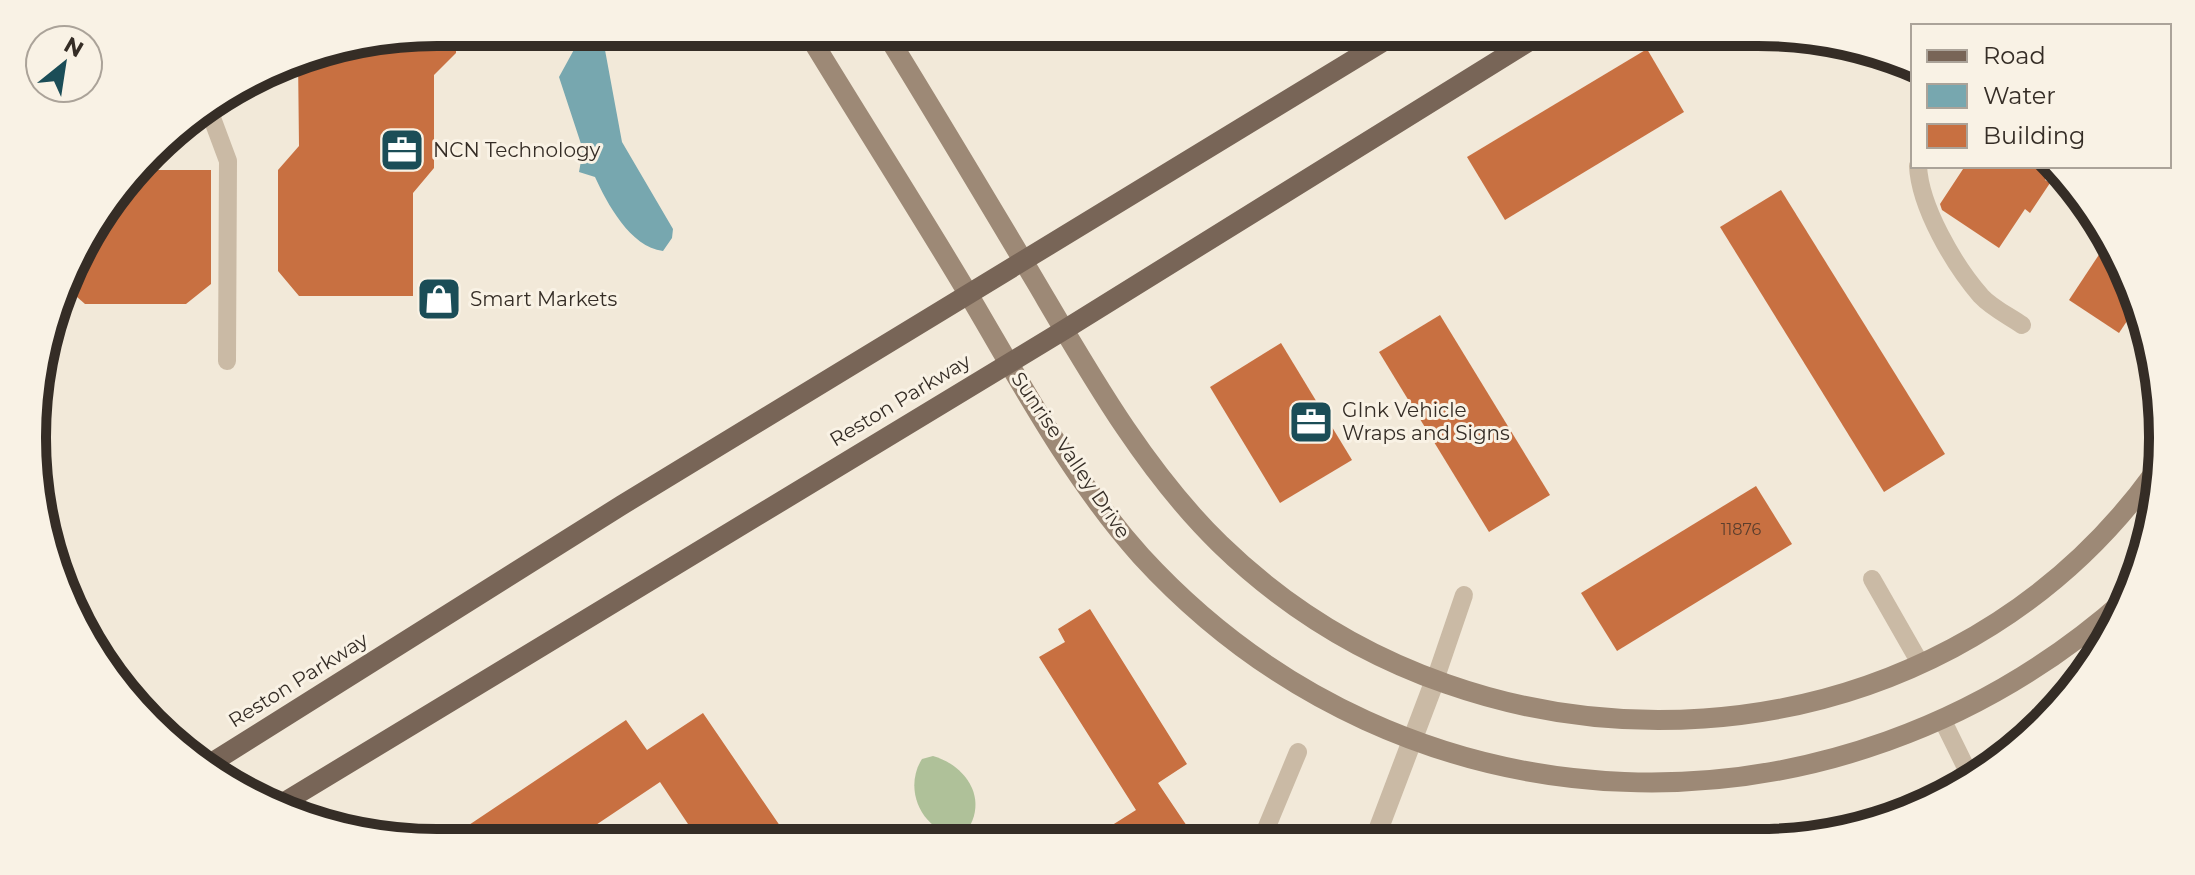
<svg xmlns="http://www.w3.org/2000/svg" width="2195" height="875" font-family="Montserrat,sans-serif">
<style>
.green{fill:#afc199}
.water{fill:#77a7af}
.building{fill:#c87041}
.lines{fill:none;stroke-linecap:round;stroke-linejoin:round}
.service{stroke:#cabaa5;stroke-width:18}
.tertiary{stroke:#cabaa5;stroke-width:20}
.secondary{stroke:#9d8976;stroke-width:20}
.primary{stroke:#786557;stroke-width:20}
.labels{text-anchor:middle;stroke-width:6;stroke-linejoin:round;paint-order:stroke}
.number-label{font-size:16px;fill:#5a3e2d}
.poi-label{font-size:20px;fill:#352d26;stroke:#f9f2e5;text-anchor:start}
.street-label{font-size:20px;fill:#352d26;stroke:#f9f2e5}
.rim{fill:none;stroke:#352d26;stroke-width:10}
</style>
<rect width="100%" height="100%" fill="#f2e9d9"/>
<g class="green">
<path d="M2054,710C2018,751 1966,792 1913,808L1937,800Z"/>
<path d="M933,756C970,767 990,804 963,836C923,835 902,790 922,759Z"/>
</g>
<path class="water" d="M590,38L605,50L622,142L673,229L672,238L663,251C630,247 607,203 595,177L579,172L583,150L559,77L576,46Z"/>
<g class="building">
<path d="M438,32H456V53L434,75V168L413,193V296H299L278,271V170L299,146L298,58L307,54Z"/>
<path d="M1647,49L1684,112L1505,220L1467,157Z"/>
<path d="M1965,166L2052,168L2045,180L2050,183L2030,213L2025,209L1999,248L1942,210L1940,204Z"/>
<path d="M140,170H211V284L186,304H85L68,289L86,235Z"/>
<path d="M1781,190L1945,454L1884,492L1720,227Z"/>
<path d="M2108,241L2121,258L2135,309L2119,333L2069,300Z"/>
<path d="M1440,315L1550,495L1489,532L1379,352Z"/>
<path d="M1281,343L1352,460L1280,503L1210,387Z"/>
<path d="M1756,486L1792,544L1617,651L1581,593Z"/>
<path d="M1090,609L1187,764L1158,783L1197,841H1087L1136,810L1039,657L1065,642L1058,629Z"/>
<path d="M703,713L791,842H700L660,782L569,843H442L626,720L647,750Z"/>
</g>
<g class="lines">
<g class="service">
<path d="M209,110L228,161L227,361"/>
<path d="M1918,166C1920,207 1954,265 1981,296C1992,308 2009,316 2022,325"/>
<path d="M1872,579L1920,663"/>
<path d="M1435,680L1464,595"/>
<path d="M1943,721L1971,778"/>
<path d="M1261,841L1298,752"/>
</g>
<path class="tertiary" d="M1374,841L1435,680"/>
<g class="secondary">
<path d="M807,32C861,121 917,208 970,297C1022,385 1072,479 1141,556C1405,844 1837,856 2126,599"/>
<path d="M885,32C936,115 987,200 1037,284C1090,374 1145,471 1220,544C1484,801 1935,776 2154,473"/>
</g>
<g class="primary">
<path d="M205,767L622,505L1399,32"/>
<path d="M278,806L1064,330L1544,32"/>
</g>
</g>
<defs>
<g id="office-square" transform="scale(2.3)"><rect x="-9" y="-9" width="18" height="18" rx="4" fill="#1b4d57" stroke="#f9f2e5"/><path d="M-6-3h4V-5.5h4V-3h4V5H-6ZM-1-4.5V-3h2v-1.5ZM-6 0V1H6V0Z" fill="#fff"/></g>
<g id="shop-square" transform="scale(2.3)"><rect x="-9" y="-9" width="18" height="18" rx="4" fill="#1b4d57" stroke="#f9f2e5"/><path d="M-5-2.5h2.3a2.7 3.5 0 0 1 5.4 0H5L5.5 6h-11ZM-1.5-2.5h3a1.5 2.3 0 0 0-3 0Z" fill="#fff"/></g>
</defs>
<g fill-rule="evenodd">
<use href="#office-square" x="402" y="150"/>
<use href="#shop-square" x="439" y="299"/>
<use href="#office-square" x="1311" y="422"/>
</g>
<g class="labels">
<g class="number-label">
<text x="1741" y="535">11876</text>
</g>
<g class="poi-label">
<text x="433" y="157">NCN Technology</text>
<text x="470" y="306">Smart Markets</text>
<text x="1342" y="417">GInk Vehicle<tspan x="1342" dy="23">Wraps and Signs</tspan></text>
</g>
<g class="street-label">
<text transform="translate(900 400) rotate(-31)" y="7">Reston Parkway</text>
<text transform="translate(1071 455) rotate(56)" y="7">Sunrise Valley Drive</text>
<text transform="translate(298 680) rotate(-32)" y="7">Reston Parkway</text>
</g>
</g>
<path d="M0 0H2195V875H0ZM437 46H1758A391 391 0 0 1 2149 437V438A391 391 0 0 1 1758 829H437A391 391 0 0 1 46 438V437A391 391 0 0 1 437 46Z" fill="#f9f2e5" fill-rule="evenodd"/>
<path class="rim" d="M437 46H1758A391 391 0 0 1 2149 437V438A391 391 0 0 1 1758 829H437A391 391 0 0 1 46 438V437A391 391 0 0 1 437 46Z"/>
<rect x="1911" y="24" width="260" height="144" fill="#f9f2e5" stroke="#aba399" stroke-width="2"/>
<rect x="1927" y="50" width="40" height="12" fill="#786557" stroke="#aba399" stroke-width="2"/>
<text x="1983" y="64" font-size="24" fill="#352d26">Road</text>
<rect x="1927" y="84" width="40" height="24" fill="#77a7af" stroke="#aba399" stroke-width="2"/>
<text x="1983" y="104" font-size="24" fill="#352d26">Water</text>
<rect x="1927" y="124" width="40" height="24" fill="#c87041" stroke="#aba399" stroke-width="2"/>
<text x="1983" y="144" font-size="24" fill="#352d26">Building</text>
<g transform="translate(64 64) rotate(30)"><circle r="38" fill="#f9f2e5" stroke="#aba399" stroke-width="2"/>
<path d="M0-6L14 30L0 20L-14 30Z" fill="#1b4d57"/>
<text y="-12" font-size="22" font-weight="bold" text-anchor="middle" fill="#352d26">N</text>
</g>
</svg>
